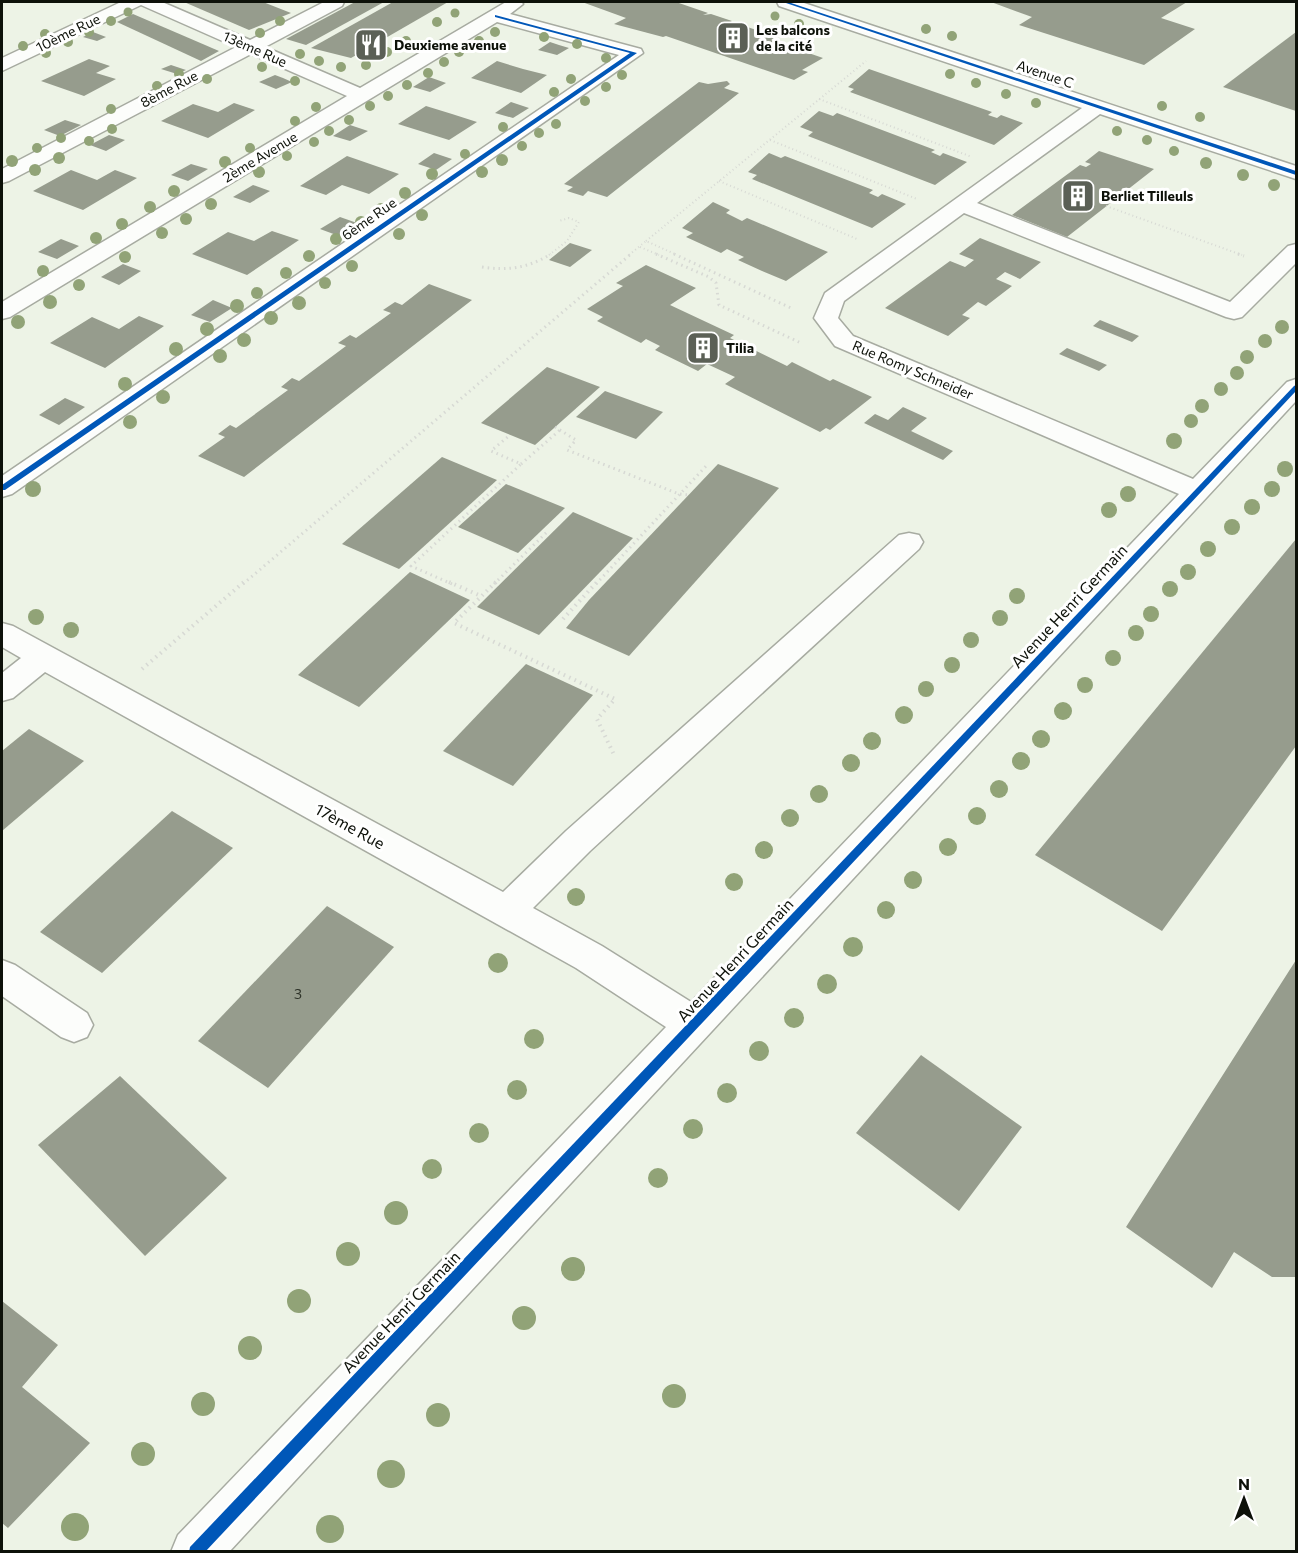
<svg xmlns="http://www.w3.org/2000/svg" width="1298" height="1553" font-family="Commissioner,sans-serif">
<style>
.building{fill:#969c8d}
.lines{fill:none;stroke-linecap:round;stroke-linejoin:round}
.minor-casing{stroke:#a7aba1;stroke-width:3}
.path-far2{stroke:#d7d9d4;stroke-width:2;stroke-dasharray:1 3;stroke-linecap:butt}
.path-far1{stroke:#d7d9d4;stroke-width:3;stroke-dasharray:1.5 4;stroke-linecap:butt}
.path{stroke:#d7d9d4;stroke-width:4;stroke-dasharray:1.5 4.5;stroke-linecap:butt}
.minor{fill:#fcfdfb;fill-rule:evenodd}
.cycleway-casing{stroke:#fff;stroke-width:4}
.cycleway{fill:#0057b8;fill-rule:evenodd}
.tree{fill:#91a377}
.labels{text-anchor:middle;stroke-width:6;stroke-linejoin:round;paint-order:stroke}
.far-poi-label{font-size:14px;font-weight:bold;fill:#0d1109;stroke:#fff;text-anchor:start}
.far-street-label{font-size:14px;fill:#0d1109;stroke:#fff}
.number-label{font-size:14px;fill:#2f342a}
.street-label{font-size:16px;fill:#0d1109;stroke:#fff}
</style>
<rect width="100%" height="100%" fill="#edf3e6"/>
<g class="building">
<path d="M184,2H263L291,13L249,30Z"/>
<path d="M355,2H384L306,45L286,39Z"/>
<path d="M393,2H448L351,58L311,48Z"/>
<path d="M582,2H676L708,13L703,15L711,14L732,21L727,24L736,23L776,37L771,40L823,58L802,70L808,72L794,80L666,36L663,37L614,24L626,18Z"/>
<path d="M991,2H1187L1161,18L1195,29L1144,65L1019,25L1032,17Z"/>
<path d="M133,14L219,51L201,61L117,22Z"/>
<path d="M93,32L106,37L97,41L83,37Z"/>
<path d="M1296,32V111L1223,87Z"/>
<path d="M550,42L559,45L569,48L557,55L538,50Z"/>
<path d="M89,59L110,66L96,73L116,79L84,96L41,81Z"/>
<path d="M497,61L523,69L547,75L521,93L471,78Z"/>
<path d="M171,65L186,70L177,74L161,69Z"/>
<path d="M869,69L992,112L988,115L997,118L1001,115L1023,123L994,145L850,92L854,89L848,87Z"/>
<path d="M275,75L283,78L292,82L276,89L259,82Z"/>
<path d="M429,77L446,83L430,92L413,87Z"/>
<path d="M727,81L730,84L724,88L739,93L607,197L588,191L583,196L567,191L573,187L564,184L699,82L708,84Z"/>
<path d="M511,102L529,108L513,118L495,113Z"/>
<path d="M234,103L255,110L208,138L161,121L193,104L218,112Z"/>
<path d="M426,106L452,114L477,122L449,140L398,124Z"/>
<path d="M819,111L833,116L837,113L935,150L931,152L940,156L943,153L967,162L935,185L808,136L813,132L800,127Z"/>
<path d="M65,120L81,125L60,136L44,130Z"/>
<path d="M350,125L368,131L350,141L333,136Z"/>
<path d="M109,135L125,140L106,151L90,145Z"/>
<path d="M1099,151L1154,169L1067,237L1012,215L1080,165L1086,167L1091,164L1085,162Z"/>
<path d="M434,153L452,159L436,170L418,164Z"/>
<path d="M769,153L781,158L785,156L873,190L869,193L878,197L882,194L906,204L872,228L752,179L757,175L748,172Z"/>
<path d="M347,156L399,174L369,194L342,185L326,195L300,186Z"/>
<path d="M191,164L208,169L188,181L171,175Z"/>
<path d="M71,170L97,180L115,170L137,178L83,210L33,191Z"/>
<path d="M253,185L270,191L250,203L233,197Z"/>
<path d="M713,202L730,210L726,213L742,221L747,218L828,252L786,281L762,271L738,260L744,257L727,249L721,253L686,237L693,233L682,228Z"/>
<path d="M340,217L357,223L339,236L320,229Z"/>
<path d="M272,231L299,240L247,275L192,254L228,232L254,241Z"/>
<path d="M980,238L1041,262L1020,279L1005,272L996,279L1012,286L986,306L978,302L962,315L970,318L948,336L885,308L950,261L965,267L974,260L959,254Z"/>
<path d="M61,239L79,246L57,259L38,252Z"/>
<path d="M570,243L592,250L570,267L549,260Z"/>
<path d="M123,264L141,271L119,285L101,277Z"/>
<path d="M646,265L696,288L670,305L734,335L730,338L787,366L792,362L830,381L833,379L872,397L830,430L826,428L820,432L725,384L735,377L707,364L698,371L655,350L660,346L646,339L641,343L597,321L603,317L587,309L623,286L616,283Z"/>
<path d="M429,284L472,300L244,477L198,456L225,437L218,434L230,425L236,428L288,390L281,387L292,378L299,381L346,346L338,343L350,335L356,338L391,313L383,310L395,302L402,305Z"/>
<path d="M213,300L232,308L210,322L191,315Z"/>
<path d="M139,316L164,326L105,368L50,343L92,317L119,329Z"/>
<path d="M1100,320L1139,336L1132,342L1093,326Z"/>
<path d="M1067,348L1107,365L1099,371L1059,354Z"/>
<path d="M547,367L600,387L535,445L481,423Z"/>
<path d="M605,391L663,412L636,439L576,417Z"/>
<path d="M65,398L85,407L59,425L39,415Z"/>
<path d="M903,407L927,418L911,431L953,451L943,460L864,423L875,414L888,420Z"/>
<path d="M442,457L497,480L399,569L342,544Z"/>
<path d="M718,464L779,488L629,656L566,628L589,600Z"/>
<path d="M506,484L565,508L518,553L458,527Z"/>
<path d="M573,512L633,538L539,635L477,607Z"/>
<path d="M1296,539V746L1162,931L1035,855Z"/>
<path d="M410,572L470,600L359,707L298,675Z"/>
<path d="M526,664L593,695L513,786L443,751Z"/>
<path d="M29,729L84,761L2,831V751Z"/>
<path d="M172,811L233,848L102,973L40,932Z"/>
<path d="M327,906L394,947L268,1088L198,1041Z"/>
<path d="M1296,960V1277H1272L1234,1252L1212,1288L1126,1227Z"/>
<path d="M921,1055L1022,1127L959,1211L856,1133Z"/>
<path d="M120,1076L227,1178L145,1256L38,1145Z"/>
<path d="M2,1301L58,1345L22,1387L90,1443L8,1528L2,1523Z"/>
</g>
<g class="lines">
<g class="minor-casing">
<g id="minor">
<path d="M121,2H162L250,40L324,2H344L342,6L265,47L360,88L506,2H521L523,4L510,14L641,49L643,53L12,494L2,497V476L619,55L497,22L10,317L2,319V302L347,96L251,54L9,181L2,183V169L236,47L141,5L2,71V58Z"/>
<path d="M777,2H801L1296,166V179L1100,114L977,203L1230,302L1288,246L1296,244V263L1242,317L1234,319L1226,317L964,213L844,301L838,318L853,336L1193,479L1287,382L1296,379V401L229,1552H171L178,1535L666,1027L576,968L45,672L13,698L2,701V673L21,658L2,647V623L13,626L503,892L566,831L899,535L909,533L919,535L923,542L919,549L590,851L533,908L602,946L691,1002L1179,494L835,346L814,318L825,293L1082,108L779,6Z"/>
<path d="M2,960L15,965L87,1013L93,1025L87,1037L74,1042L61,1037L2,996Z"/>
</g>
</g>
<g class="path-far2">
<path d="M819,99L972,157"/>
<path d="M770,140L917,199"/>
<path d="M719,181L857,239"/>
<path d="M1106,206L1242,255"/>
<path d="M646,241L866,61"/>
<path d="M640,247L659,255"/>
<path d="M549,255L567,241L579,222L569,218L559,221"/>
<path d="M629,255L646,241L677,255"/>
</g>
<g class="path-far1">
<path d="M656,254L709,277L716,283L719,305L801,343"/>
<path d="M674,254L791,308"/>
<path d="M1238,254L1244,256"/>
<path d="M482,267C508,271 528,268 551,254"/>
<path d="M555,427L576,440L567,450L679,494L689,495"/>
<path d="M521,464L560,430"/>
<path d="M243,584L631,254"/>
<path d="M452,584L411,566L521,464L491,451L510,435"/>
<path d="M494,584L547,532"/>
<path d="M596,584L707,465"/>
</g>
<g class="path">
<path d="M449,582L481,596"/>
<path d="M496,582L454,623L615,699L597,719L615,757"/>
<path d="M563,619L597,582"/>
<path d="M142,669L244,582"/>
</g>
<use href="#minor" class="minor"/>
<g class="cycleway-casing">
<g id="cycleway">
<path d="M783,2H788L1296,171V175Z"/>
<path d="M495,15L637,53L5,490H2V485L630,53L495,17Z"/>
<path d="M1296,385V391L205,1552H189L190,1547L1294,386Z"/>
</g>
</g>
<use href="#cycleway" class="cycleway"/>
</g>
<g class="tree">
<circle cx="128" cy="12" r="4.5"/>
<circle cx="455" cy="13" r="4.5"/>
<circle cx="775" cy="16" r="4.5"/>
<circle cx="111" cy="21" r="5"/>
<circle cx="280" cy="21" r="5"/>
<circle cx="437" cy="22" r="5"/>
<circle cx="799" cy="24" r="5"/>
<circle cx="926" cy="29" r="5"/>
<circle cx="823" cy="31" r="5"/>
<circle cx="89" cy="32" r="5"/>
<circle cx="495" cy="32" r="5"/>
<circle cx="260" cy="33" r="5"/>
<circle cx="45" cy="34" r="5"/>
<circle cx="952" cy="36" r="5"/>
<circle cx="544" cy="37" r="5"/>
<circle cx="406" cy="41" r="5"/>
<circle cx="479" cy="41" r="5"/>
<circle cx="68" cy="42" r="5"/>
<circle cx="577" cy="44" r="5"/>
<circle cx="23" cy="46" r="5"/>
<circle cx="387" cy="52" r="5"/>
<circle cx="459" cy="52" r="5"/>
<circle cx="46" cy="53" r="5"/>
<circle cx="300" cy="54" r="5"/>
<circle cx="606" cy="58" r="5"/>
<circle cx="319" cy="61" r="5"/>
<circle cx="444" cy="62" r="5"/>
<circle cx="366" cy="65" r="5"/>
<circle cx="262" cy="67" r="5"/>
<circle cx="341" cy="67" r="5"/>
<circle cx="428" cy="73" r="5"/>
<circle cx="179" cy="74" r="5"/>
<circle cx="950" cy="74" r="5"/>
<circle cx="622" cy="75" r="5"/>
<circle cx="207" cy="79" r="5"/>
<circle cx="571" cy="79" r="5"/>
<circle cx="295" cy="81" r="5"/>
<circle cx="976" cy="83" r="5"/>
<circle cx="407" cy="85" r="5"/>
<circle cx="157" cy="86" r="5"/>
<circle cx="606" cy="87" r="5"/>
<circle cx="554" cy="92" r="5"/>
<circle cx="1006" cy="94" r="5"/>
<circle cx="388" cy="96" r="5"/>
<circle cx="585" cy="101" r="5"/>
<circle cx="1036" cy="103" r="5"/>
<circle cx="370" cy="106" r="5"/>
<circle cx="1162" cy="106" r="5"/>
<circle cx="316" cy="107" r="5"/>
<circle cx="111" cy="109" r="5"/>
<circle cx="1200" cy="117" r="5"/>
<circle cx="349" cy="120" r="5"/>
<circle cx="295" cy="121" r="5"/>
<circle cx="556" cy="124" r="5"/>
<circle cx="503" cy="127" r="5"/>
<circle cx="112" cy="129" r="5"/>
<circle cx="329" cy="131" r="5"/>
<circle cx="1117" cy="131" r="5"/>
<circle cx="539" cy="133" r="5"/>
<circle cx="61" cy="138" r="5"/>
<circle cx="1147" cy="140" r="5"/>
<circle cx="89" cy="141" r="5"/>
<circle cx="314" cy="142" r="5"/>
<circle cx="522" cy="146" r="5"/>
<circle cx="37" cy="148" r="5"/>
<circle cx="250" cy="148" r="5"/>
<circle cx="1174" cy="151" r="5"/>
<circle cx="465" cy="154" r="5"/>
<circle cx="287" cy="156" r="5"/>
<circle cx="59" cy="158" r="6"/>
<circle cx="502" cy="160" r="6"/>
<circle cx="12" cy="161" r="6"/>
<circle cx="225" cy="162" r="6"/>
<circle cx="1206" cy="163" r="6"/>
<circle cx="35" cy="170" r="6"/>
<circle cx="259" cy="172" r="6"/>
<circle cx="482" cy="172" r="6"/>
<circle cx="432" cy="174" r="6"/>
<circle cx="1243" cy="175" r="6"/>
<circle cx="1274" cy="185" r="6"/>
<circle cx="174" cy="191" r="6"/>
<circle cx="405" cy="193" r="6"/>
<circle cx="211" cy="204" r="6"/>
<circle cx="150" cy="207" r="6"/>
<circle cx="381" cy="209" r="6"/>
<circle cx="422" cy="215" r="6"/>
<circle cx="186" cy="219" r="6"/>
<circle cx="361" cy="222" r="6"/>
<circle cx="122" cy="224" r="6"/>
<circle cx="162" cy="233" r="6"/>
<circle cx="399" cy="234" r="6"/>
<circle cx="96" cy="238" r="6"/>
<circle cx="336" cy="239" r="6"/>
<circle cx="309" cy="256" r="6"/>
<circle cx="125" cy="257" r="6"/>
<circle cx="352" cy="266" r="6"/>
<circle cx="43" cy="271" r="6"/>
<circle cx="286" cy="273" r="6"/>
<circle cx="325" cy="283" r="6"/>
<circle cx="79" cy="285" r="6"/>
<circle cx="257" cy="293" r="6"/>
<circle cx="50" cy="302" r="7"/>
<circle cx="299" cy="303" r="7"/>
<circle cx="237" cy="306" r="7"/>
<circle cx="271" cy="318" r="7"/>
<circle cx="18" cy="322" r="7"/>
<circle cx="1282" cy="327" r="7"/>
<circle cx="207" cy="329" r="7"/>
<circle cx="244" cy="340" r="7"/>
<circle cx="1265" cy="341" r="7"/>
<circle cx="176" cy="349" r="7"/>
<circle cx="220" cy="356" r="7"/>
<circle cx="1247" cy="357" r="7"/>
<circle cx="1237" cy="373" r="7"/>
<circle cx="125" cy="384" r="7"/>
<circle cx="1221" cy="389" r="7"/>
<circle cx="163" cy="397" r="7"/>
<circle cx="1202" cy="406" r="7"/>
<circle cx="1191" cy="421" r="7"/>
<circle cx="130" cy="422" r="7"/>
<circle cx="1174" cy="441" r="8"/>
<circle cx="1285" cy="469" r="8"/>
<circle cx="33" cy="489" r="8"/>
<circle cx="1272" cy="489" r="8"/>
<circle cx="1128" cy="494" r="8"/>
<circle cx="1252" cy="507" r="8"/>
<circle cx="1109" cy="510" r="8"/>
<circle cx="1232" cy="527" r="8"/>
<circle cx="1208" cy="549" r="8"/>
<circle cx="1188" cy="572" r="8"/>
<circle cx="1170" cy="589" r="8"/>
<circle cx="1017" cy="596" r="8"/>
<circle cx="1151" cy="614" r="8"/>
<circle cx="36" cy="617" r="8"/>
<circle cx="1000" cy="618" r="8"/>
<circle cx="71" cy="630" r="8"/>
<circle cx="1136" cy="633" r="8"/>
<circle cx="971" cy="640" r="8"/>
<circle cx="1113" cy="658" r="8"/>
<circle cx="952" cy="665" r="8"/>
<circle cx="1085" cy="685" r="8"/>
<circle cx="926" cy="689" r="8"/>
<circle cx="1063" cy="711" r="9"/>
<circle cx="904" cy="715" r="9"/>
<circle cx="1041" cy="739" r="9"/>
<circle cx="872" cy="741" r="9"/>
<circle cx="1021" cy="761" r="9"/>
<circle cx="851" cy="763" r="9"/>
<circle cx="999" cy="789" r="9"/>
<circle cx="819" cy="794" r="9"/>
<circle cx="977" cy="816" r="9"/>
<circle cx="790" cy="818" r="9"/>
<circle cx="948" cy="847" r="9"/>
<circle cx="764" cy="850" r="9"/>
<circle cx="913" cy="880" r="9"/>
<circle cx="734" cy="882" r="9"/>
<circle cx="576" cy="897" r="9"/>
<circle cx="886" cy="910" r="9"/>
<circle cx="853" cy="947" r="10"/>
<circle cx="498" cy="963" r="10"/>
<circle cx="827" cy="984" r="10"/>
<circle cx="794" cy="1018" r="10"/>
<circle cx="534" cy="1039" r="10"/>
<circle cx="759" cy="1051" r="10"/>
<circle cx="517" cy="1090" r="10"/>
<circle cx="727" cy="1093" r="10"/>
<circle cx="693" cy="1129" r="10"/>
<circle cx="479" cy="1133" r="10"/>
<circle cx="432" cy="1169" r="10"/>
<circle cx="658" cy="1178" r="10"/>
<circle cx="396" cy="1213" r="12"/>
<circle cx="348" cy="1254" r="12"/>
<circle cx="573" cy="1269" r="12"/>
<circle cx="299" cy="1301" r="12"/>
<circle cx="524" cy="1318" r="12"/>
<circle cx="250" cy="1348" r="12"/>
<circle cx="674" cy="1396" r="12"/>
<circle cx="203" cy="1404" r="12"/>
<circle cx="438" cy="1415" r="12"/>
<circle cx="143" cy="1454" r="12"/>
<circle cx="391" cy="1474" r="14"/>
<circle cx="75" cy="1527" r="14"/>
<circle cx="330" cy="1529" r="14"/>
</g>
<defs>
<g id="building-square" transform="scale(1.725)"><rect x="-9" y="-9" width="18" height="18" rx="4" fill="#5b6056" stroke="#fff"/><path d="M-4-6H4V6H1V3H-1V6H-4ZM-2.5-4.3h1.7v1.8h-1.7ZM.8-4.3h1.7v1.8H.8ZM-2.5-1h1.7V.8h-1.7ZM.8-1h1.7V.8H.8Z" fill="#fff"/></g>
<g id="restaurant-square" transform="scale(1.725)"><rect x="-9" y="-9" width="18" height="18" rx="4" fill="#5b6056" stroke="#fff"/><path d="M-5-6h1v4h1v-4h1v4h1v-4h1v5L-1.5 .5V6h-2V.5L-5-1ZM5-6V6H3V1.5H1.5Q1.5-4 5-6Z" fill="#fff"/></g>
</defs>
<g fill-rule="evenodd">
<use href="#building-square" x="733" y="38"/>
<use href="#restaurant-square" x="371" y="45"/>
<use href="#building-square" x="1078" y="196"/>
<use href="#building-square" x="703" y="348"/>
</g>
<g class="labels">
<g class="far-poi-label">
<text x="756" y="35">Les balcons<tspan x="756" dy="16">de la cité</tspan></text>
<text x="394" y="50">Deuxieme avenue</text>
<text x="1101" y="201">Berliet Tilleuls</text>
<text x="726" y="353">Tilia</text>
</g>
<g class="far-street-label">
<text transform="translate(68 33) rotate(-26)" y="5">10ème Rue</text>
<text transform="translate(255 49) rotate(24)" y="5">13ème Rue</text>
<text transform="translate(1045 74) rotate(19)" y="5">Avenue C</text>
<text transform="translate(169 89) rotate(-28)" y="5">8ème Rue</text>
<text transform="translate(260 157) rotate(-31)" y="5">2ème Avenue</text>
<text transform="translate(369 219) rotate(-35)" y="5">6ème Rue</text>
<text transform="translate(913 370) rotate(23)" y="5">Rue Romy Schneider</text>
</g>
<g class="number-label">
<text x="298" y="999">3</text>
</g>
<g class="street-label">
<text transform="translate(1069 606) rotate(-47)" y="6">Avenue Henri Germain</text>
<text transform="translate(350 826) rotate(29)" y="6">17ème Rue</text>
<text transform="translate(735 960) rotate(-47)" y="6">Avenue Henri Germain</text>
<text transform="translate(401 1312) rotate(-46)" y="6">Avenue Henri Germain</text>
</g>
</g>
<rect width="1298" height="1553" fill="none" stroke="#0d1109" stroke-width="6"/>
<g transform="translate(1244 1499)" stroke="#ffffff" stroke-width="4.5" paint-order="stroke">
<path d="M0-4.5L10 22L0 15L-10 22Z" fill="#0d1109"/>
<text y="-9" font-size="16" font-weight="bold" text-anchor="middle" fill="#0d1109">N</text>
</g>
</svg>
